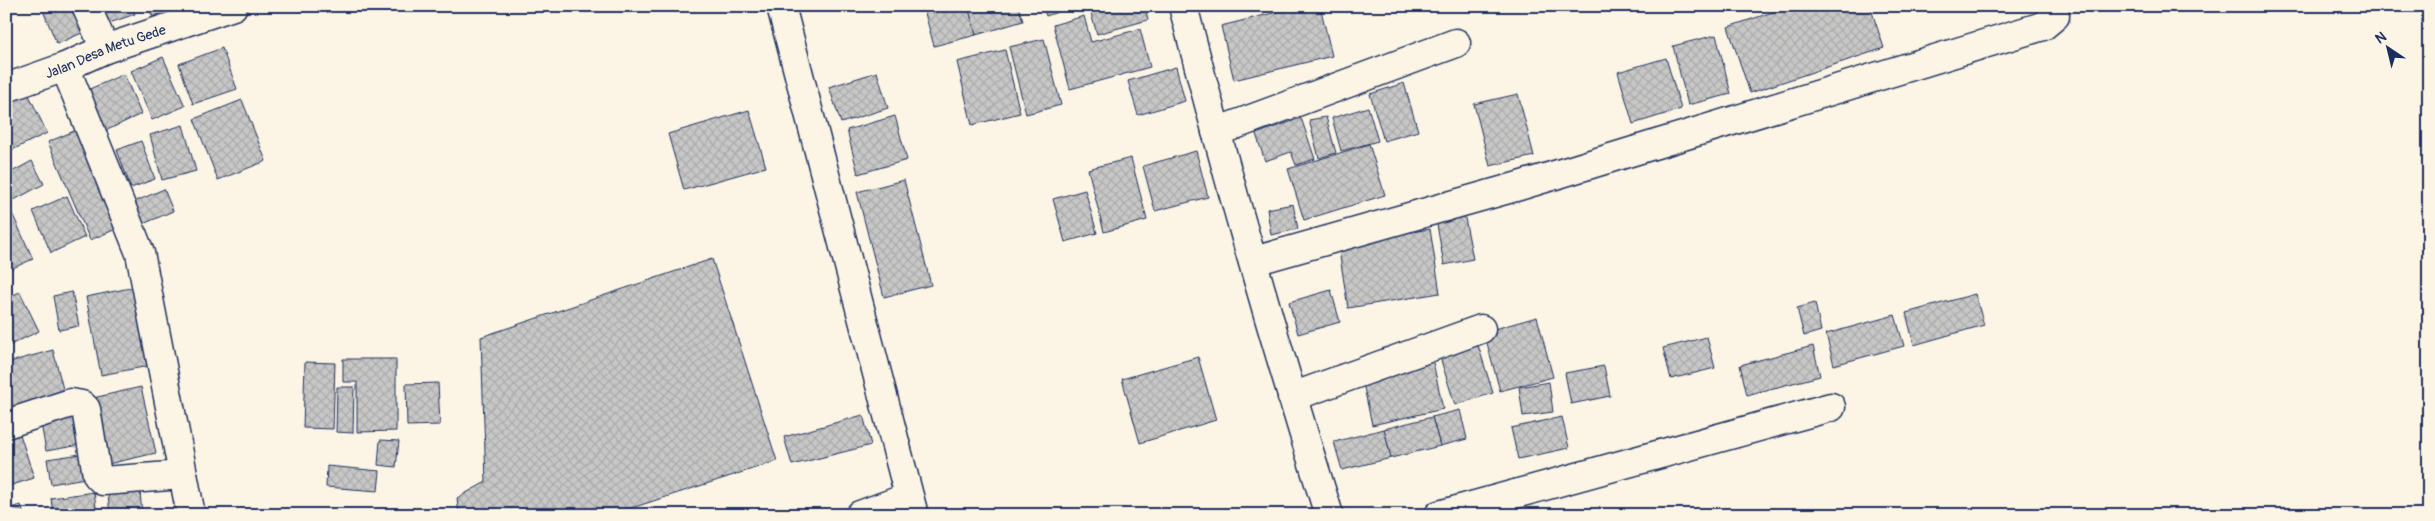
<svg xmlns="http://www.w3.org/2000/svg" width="2435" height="521" font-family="Pangolin,sans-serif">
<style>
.building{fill:url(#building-cross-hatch);stroke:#1b2f5e}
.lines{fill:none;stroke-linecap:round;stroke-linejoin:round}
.street-casing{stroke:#1b2f5e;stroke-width:31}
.street{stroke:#fcf5e5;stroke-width:28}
.labels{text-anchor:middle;stroke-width:5;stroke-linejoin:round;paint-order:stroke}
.street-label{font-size:14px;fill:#1b2f5e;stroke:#fcf5e5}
</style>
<defs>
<pattern id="building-cross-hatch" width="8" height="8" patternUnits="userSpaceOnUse" patternTransform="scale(1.25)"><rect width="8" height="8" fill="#c8c7c6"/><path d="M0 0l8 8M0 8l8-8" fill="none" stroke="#ababac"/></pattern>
</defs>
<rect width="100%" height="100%" fill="#fcf5e5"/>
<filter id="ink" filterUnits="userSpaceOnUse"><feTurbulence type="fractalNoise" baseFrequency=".02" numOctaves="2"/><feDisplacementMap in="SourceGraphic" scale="10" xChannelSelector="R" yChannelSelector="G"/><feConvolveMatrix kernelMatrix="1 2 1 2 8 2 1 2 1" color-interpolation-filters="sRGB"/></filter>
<g filter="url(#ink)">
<g class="building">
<path d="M41,6H83L93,28L57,44Z"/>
<path d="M90,6H132L135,14L98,27Z"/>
<path d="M148,6H174L153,17Z"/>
<path d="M923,6H968L976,35L934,46Z"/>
<path d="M968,6H1018L1023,21L976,35Z"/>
<path d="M1043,6H1075L1046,16Z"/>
<path d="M1103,6H1145L1148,20L1097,34L1090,10Z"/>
<path d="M1301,6H1320L1332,56L1234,80L1221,26Z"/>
<path d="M1791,6H1870L1884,48L1750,93L1728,27Z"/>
<path d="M1084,16L1091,42L1140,29L1150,67L1070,89L1053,25Z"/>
<path d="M1716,35L1731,94L1688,105L1673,46Z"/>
<path d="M1044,39L1061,105L1026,114L1009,47Z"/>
<path d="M222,48L237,89L193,104L179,64Z"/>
<path d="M1005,50L1020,113L972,125L957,62Z"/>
<path d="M163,57L185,106L152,120L131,71Z"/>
<path d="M1666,58L1681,109L1633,124L1618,72Z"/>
<path d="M1176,67L1185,101L1138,115L1128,81Z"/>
<path d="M877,72L888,108L841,123L829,87Z"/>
<path d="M124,74L141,114L103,132L85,91Z"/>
<path d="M1404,83L1418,131L1384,141L1370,94Z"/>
<path d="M27,91L47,133L6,153V101Z"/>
<path d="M1518,94L1534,156L1490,166L1474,104Z"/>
<path d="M242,100L266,161L218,180L194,119Z"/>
<path d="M1368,107L1378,141L1341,151L1332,118Z"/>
<path d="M749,110L766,167L684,190L668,134Z"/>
<path d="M895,116L907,160L858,174L847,130Z"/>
<path d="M1326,117L1336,153L1319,158L1309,120Z"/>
<path d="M1301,118L1315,159L1296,165L1291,152L1265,161L1256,134Z"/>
<path d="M183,125L196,171L162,180L150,135Z"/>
<path d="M79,129L121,227L90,240L48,142Z"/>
<path d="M141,141L155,179L131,188L117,150Z"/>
<path d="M1369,144L1385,195L1304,220L1288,169Z"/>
<path d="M1196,151L1208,197L1155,211L1143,166Z"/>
<path d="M1131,158L1147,220L1104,232L1088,169Z"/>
<path d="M32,161L44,184L14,200L6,185V175Z"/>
<path d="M904,180L931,285L884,297L857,192Z"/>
<path d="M164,189L173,211L143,224L134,202Z"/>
<path d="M1085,190L1097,233L1065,242L1053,199Z"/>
<path d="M67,196L85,237L51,253L33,211Z"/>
<path d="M1293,204L1298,229L1271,235L1267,209Z"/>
<path d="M1463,208L1473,259L1444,265L1435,213Z"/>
<path d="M11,211L33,259L6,271V213Z"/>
<path d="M1430,229L1440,293L1348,308L1338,244Z"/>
<path d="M712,259L777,461L610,515H459L457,498L486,482L481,337Z"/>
<path d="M140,286L154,365L101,375L86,297Z"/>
<path d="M1331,290L1340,322L1298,334L1289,302Z"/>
<path d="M20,292L39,331L6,347V298Z"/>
<path d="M72,292L79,326L59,330L53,296Z"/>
<path d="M1975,294L1984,325L1914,345L1906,313Z"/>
<path d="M1815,303L1821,331L1804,336L1797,308Z"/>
<path d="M1895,315L1904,346L1834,365L1826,334Z"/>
<path d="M1537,317L1553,377L1500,391L1484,332Z"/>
<path d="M1707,337L1715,368L1671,379L1663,348Z"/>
<path d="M1477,342L1493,393L1455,405L1439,354Z"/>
<path d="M1813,346L1820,376L1747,395L1740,365Z"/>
<path d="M53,350L64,393L6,409V363Z"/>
<path d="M1198,357L1216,420L1140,443L1122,379Z"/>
<path d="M343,359H396V431L357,432V382H343Z"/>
<path d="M305,362L335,363L333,429L303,428Z"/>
<path d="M1433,362L1443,409L1372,425L1362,378Z"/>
<path d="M1604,366L1610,396L1571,404L1565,373Z"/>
<path d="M1549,382L1553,412L1523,416L1519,387Z"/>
<path d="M438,383L440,425L407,426L406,384Z"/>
<path d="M141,387L156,453L108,464L93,398Z"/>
<path d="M337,387H354L353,433L336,432Z"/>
<path d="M1460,410L1467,439L1440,446L1432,417Z"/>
<path d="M73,412L80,445L46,451L40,418Z"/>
<path d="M863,415L871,445L792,465L784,437Z"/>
<path d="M1432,417L1440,446L1391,458L1384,429Z"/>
<path d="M1562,417L1569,448L1518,459L1511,428Z"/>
<path d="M18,428L34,478L6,487V431Z"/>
<path d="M1384,429L1391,458L1342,470L1334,442Z"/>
<path d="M380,440L399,441L396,467L378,465Z"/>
<path d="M81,454L85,478L51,484L47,459Z"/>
<path d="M327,466L380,471L378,491L326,487Z"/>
<path d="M140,491L142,515H110L108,494Z"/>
<path d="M94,492L97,515H53L51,498Z"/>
<path d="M21,505L24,515H6V509Z"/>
<path d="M184,508L186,515H158Z"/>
</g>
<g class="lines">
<g class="street-casing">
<g id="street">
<path d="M86,6L105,49"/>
<path d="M781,6L914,515"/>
<path d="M1183,6C1227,177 1276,347 1329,515"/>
<path d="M65,67L140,253L191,515"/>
<path id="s1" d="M6,88L65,67L105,49L233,6"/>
<path d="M1216,132L1456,43"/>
<path d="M1254,261L1519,186L2043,26L2055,16L2054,6"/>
<path d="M1292,397L1481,329"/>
<path d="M6,424L71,403L82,405L86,409L97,475L103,481L183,475"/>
<path d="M860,515L909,497"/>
<path d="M1439,515L1831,407"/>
</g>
</g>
<use href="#street" class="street"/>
</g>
</g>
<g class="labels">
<g class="street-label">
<text dy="5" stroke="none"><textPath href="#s1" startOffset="106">Jalan Desa Metu Gede</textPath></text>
</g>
</g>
<rect width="2435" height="521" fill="none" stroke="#fcf5e5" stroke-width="25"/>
<rect x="12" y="12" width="2410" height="496" fill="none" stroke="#1b2f5e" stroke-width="2" filter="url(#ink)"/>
<g transform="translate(2388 48) rotate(325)" stroke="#fcf5e5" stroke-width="4" paint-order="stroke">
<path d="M0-4L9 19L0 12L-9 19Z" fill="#1b2f5e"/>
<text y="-8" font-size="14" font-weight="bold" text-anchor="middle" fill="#1b2f5e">N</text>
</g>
</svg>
